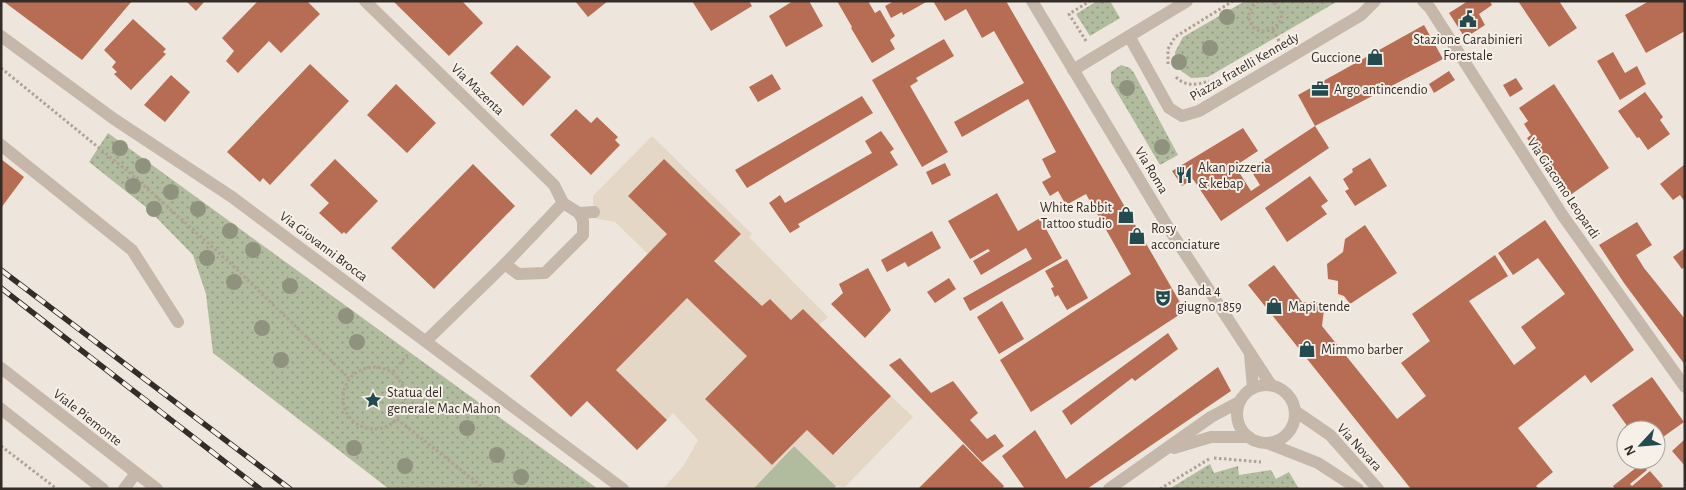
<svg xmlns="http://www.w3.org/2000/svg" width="1686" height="490" font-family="'Alegreya Sans',sans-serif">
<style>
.grass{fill:url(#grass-dots)}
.pitch{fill:#b1bb9e}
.plaza{fill:#e4d7c5}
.building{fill:#b66d53}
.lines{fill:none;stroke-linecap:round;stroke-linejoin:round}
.path{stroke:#b0a194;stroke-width:3;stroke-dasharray:2.5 2.5;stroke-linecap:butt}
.minor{stroke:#c5b7aa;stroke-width:12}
.rail-casing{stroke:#332c28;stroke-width:5.5}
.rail{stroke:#f7f0e8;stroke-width:4;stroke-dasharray:11;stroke-linecap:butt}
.tree{fill:#8f927d}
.labels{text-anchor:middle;stroke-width:4;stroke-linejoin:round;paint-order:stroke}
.poi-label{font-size:14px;fill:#332c28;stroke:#f7f0e8;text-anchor:start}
.street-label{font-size:14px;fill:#332c28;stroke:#f7f0e8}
</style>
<defs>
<pattern id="grass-dots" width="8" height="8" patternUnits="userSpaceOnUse" patternTransform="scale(1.25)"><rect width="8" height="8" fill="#b1bb9e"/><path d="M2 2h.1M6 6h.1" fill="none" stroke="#919881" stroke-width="1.8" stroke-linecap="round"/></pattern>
</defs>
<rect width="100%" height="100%" fill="#eee6dc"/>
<g class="grass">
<path d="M1097,1H1110L1120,18L1090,36L1076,14Z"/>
<path d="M1245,1H1338L1208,77L1191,78L1176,67L1175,52L1183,37Z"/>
<path d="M1121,65L1130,68L1134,73L1178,155L1160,165L1111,82V72Z"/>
<path d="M108,133L598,489H389L213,353L206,294L193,255L147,208L89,162Z"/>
<path d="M1210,464L1214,473L1238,466L1239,475L1271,470L1276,479L1289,472L1299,489H1169Z"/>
</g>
<path class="pitch" d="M794,446L836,486L834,489H753Z"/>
<g class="plaza">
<path d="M652,136L752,234L749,237L828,317L819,325L803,309L791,320L770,299L762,306L714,261L741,234L664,160L628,196L667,234L648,254L615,222L594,218L593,196Z"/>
<path d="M687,298L747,356L705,399L772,465L807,430L834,455L891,396L913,417L845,487L836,486L794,446L753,489H663L684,465L698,440L673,413L667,420L616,370Z"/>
</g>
<g class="building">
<path d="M3,1H132L82,60Z"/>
<path d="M186,1H205L196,11Z"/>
<path d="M258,1H307L320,14L281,53L269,41L238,73L226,61L234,51L222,38Z"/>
<path d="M393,1H462L483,23L449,56Z"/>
<path d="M575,1H608L588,17Z"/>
<path d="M692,1H749L752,6L711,31Z"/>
<path d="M793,1H809L823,26L786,47L769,16Z"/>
<path d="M837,1H868L875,13L880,10L895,36L890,40L895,49L872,63L851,28L852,27Z"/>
<path d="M894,1H928L903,15L902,12L891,18L885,6Z"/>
<path d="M933,1H1006L1185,311L1031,412L1000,360L1131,274L1086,194L1066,205L1058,191L1050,196L1042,182L1051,177L1042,159L1056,152L1028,99L962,137L954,122L1024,83L994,31L982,38L966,9L945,21Z"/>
<path d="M1468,1H1490L1492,5L1479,14L1485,25L1465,38L1449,13Z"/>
<path d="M1518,1H1559L1577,28L1549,47Z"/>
<path d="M1649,1H1685V31L1646,53L1625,15Z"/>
<path d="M133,19L166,49L163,52L166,54L131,90L114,74L117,72L112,67L116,62L104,50Z"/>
<path d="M1424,25L1443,59L1315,126L1298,95Z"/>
<path d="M944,39L954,56L916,78L918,81L910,86L948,152L922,167L872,80Z"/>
<path d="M517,45L551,77L523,106L490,73Z"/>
<path d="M1613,52L1625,73L1637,66L1646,84L1620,100L1597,61Z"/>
<path d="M310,64L349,101L270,185L263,178L260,182L227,152Z"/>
<path d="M1449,71L1455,80L1434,93L1429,84Z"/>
<path d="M772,74L781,89L758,102L749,87Z"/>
<path d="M171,75L190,92L165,122L144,105Z"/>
<path d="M1516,78L1523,89L1510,97L1503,85Z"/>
<path d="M396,84L436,123L407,153L367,115Z"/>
<path d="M1554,84L1609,168L1566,198L1527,138L1531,135L1524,124L1528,121L1519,108Z"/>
<path d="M1645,92L1663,117L1660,120L1670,134L1648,150L1639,137L1637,138L1618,111Z"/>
<path d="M862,96L873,113L747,188L735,170Z"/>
<path d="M576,109L591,123L597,117L618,137L615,140L620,145L591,175L550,135Z"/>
<path d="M1315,126L1329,148L1221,221L1193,179L1182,186L1172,171L1243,128L1258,151L1235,166L1251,191L1260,185L1250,169Z"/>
<path d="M881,131L894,149L890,152L898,165L798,224L800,227L790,233L769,203L780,195L785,203L872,153L865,141Z"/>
<path d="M1370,158L1387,186L1355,206L1345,191L1349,189L1343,179L1353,172L1352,169Z"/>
<path d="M1,159L24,177L1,208Z"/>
<path d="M335,159L378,201L346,234L344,232L342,234L319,213L329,203L310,185Z"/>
<path d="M664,159L741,234L714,261L762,306L770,299L791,320L803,309L891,396L833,455L807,430L772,465L705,399L747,356L687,298L616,370L667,420L637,450L587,401L571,417L530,376L667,234L628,196Z"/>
<path d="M945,163L951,175L932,185L926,172Z"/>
<path d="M473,164L515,206L434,289L391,248Z"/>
<path d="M1685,164V202L1680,195L1673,200L1660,184Z"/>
<path d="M1310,176L1328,201L1321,206L1327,214L1287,242L1265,208Z"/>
<path d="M997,193L1018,231L1040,218L1062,258L970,311L963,298L1032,259L1026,248L981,275L973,261L990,251L988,249L970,259L948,221Z"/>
<path d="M1545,220L1634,350L1591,383L1585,375L1518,428L1553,472L1536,486L1539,489H1411L1248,285L1274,265L1302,302H1320L1324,309L1322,326L1397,419L1426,396L1401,363L1430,341L1412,314L1495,255L1508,276L1469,301L1514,365L1536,348L1521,327L1565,294L1538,258L1513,275L1498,253Z"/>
<path d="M1637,222L1652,245L1636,255L1644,268L1685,319V365L1624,283L1599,245Z"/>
<path d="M1365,225L1397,273L1350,304L1344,296L1338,294V281L1328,279L1327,264L1343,252L1345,239Z"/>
<path d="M932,231L941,248L908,267L905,262L887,272L881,260Z"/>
<path d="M1685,248V267L1682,269L1673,257Z"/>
<path d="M1067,259L1088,298L1067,310L1058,295L1055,297L1051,288L1054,287L1045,271Z"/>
<path d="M868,268L891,310L865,338L831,304L843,293L839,284Z"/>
<path d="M949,278L956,289L935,303L927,292Z"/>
<path d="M1002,301L1024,339L999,354L977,317Z"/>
<path d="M1168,333L1178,349L1135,381L1132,378L1071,425L1062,411Z"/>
<path d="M900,358L931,393L953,381L978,413L970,420L987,439L995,434L1004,446L982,462L889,365Z"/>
<path d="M1218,367L1231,391L1087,489H1025L1002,456L1035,430L1066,479Z"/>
<path d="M1652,377L1684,422L1656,442V430H1630L1612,405Z"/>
<path d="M1685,439V466L1672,451Z"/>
<path d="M963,444L1004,486L1002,489H918Z"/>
<path d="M1642,463L1647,470L1630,484L1632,486L1650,471L1663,486L1659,489H1615L1613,486Z"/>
</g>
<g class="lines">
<g class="path">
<path d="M1258,1C1253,5 1248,11 1249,18C1254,47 1301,22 1272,1"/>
<path d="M1273,30L1279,41"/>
<path d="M1086,41L1069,14L1090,1"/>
<path d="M1168,64V49L1175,37L1233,1"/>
<path d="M1,68L131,174L229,262L349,378"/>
<path d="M1176,77C1186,87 1196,85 1209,81"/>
<circle cx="374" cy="398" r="31"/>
<path d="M393,372L409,353"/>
<path d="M397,419L485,489"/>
<path d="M1,446L57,489"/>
<path d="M1214,458L1261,462"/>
<path d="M1160,489L1209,459"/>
</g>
<g class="minor">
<path d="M365,1L554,185L563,203L579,213L583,221V235L545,273L518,274L505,264"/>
<path d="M1032,1L1171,232L1271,385"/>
<path d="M1423,1L1430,8L1563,216L1685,387"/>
<path d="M1,36L114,119L232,197L623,489"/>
<path d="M1129,36L1169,108L1182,116L1199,111L1361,15L1375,1"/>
<path d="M1073,70L1187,1"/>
<path d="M1,145L132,250L178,322"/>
<path d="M579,213L594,212"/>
<path d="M426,341L505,264L563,203"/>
<path d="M1250,354L1253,388"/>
<path d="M1,368L157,489"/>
<circle cx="1266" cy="414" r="29"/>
<path d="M1,409L103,489"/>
<path d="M1295,411L1330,435L1378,489"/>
<path d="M1267,443L1318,463L1358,489"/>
<path d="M1174,448L1211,437H1249"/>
<path d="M124,489L136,473"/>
<path d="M1109,489L1211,417L1239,402"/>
</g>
<g class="rail-casing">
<g id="rail">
<path d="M1,270L290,489"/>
<path d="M1,288L260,489"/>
</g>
</g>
<use href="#rail" class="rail"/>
</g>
<g class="tree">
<circle cx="1227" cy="17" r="8"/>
<circle cx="1210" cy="48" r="8"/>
<circle cx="1179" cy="62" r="8"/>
<circle cx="1127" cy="88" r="8"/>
<circle cx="1162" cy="147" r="8"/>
<circle cx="120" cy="148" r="8"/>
<circle cx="143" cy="166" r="8"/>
<circle cx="133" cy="186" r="8"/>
<circle cx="171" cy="192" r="8"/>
<circle cx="154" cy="209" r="8"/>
<circle cx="198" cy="209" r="8"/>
<circle cx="230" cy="231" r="8"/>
<circle cx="253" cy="250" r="8"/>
<circle cx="207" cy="258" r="8"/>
<circle cx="234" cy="282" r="8"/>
<circle cx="290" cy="286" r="8"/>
<circle cx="346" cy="316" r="8"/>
<circle cx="262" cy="328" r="8"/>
<circle cx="357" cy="342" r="8"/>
<circle cx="281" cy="360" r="8"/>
<circle cx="467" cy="428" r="8"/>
<circle cx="354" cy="448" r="8"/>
<circle cx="497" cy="455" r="8"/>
<circle cx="405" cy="466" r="8"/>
<circle cx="521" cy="477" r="8"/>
</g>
<defs>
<g id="civic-bare" transform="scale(1.35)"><path d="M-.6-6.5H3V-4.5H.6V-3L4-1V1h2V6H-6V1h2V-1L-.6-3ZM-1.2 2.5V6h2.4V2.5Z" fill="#234b4f" stroke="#f7f0e8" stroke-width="2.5" paint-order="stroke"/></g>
<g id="shop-bare" transform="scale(1.35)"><path d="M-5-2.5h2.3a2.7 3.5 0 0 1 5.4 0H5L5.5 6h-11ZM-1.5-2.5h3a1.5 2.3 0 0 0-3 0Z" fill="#234b4f" stroke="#f7f0e8" stroke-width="2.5" paint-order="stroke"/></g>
<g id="office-bare" transform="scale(1.35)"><path d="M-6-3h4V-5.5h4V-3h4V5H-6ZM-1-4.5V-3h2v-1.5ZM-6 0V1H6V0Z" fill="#234b4f" stroke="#f7f0e8" stroke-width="2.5" paint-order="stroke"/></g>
<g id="restaurant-bare" transform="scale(1.35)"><path d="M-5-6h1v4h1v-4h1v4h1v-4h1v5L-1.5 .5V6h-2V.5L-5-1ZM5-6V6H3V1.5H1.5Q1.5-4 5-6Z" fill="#234b4f" stroke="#f7f0e8" stroke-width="2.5" paint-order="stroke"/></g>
<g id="theatre-bare" transform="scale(1.35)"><path d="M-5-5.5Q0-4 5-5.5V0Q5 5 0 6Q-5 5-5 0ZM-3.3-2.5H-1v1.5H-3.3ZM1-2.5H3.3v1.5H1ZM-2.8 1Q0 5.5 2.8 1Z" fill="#234b4f" stroke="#f7f0e8" stroke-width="2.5" paint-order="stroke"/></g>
<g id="sight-bare" transform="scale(1.35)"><path d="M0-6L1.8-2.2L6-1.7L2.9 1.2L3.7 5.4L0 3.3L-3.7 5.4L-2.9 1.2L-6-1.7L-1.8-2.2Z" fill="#234b4f" stroke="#f7f0e8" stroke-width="2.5" paint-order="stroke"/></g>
</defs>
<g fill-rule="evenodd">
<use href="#civic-bare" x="1468" y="19"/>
<use href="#shop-bare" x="1375" y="57"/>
<use href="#office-bare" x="1320" y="89"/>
<use href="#restaurant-bare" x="1184" y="175"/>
<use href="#shop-bare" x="1126" y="215"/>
<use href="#shop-bare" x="1137" y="236"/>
<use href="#theatre-bare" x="1163" y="298"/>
<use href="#shop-bare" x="1274" y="306"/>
<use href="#shop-bare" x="1307" y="349"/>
<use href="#sight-bare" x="373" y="400"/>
</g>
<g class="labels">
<g class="poi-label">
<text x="1468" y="44" text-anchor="middle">Stazione Carabinieri<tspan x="1468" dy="16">Forestale</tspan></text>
<text x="1361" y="62" text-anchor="end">Guccione</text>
<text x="1334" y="94">Argo antincendio</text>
<text x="1198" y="172">Akan pizzeria<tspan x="1198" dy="16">&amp; kebap</tspan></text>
<text x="1112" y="212" text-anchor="end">White Rabbit<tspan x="1112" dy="16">Tattoo studio</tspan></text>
<text x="1151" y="233">Rosy<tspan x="1151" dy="16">acconciature</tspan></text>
<text x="1177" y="295">Banda 4<tspan x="1177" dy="16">giugno 1859</tspan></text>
<text x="1288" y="311">Mapi tende</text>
<text x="1321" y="354">Mimmo barber</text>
<text x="387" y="397">Statua del<tspan x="387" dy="16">generale Mac Mahon</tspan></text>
</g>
<g class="street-label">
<text transform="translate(1244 66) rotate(-30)" y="5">Piazza fratelli Kennedy</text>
<text transform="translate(478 89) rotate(44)" y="5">Via Mazenta</text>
<text transform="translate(1152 170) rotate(59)" y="5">Via Roma</text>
<text transform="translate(1564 188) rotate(56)" y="5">Via Giacomo Leopardi</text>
<text transform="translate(324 246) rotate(37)" y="5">Via Giovanni Brocca</text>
<text transform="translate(88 417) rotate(38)" y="5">Viale Piemonte</text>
<text transform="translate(1360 447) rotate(47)" y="5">Via Novara</text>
</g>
</g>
<rect width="1686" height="490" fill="none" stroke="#332c28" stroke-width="5"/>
<g transform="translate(1641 445) rotate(244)"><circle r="24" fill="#f7f0e8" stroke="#a9a29b"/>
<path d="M0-4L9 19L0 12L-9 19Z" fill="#234b4f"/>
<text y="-8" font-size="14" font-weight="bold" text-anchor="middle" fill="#332c28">N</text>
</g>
</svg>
